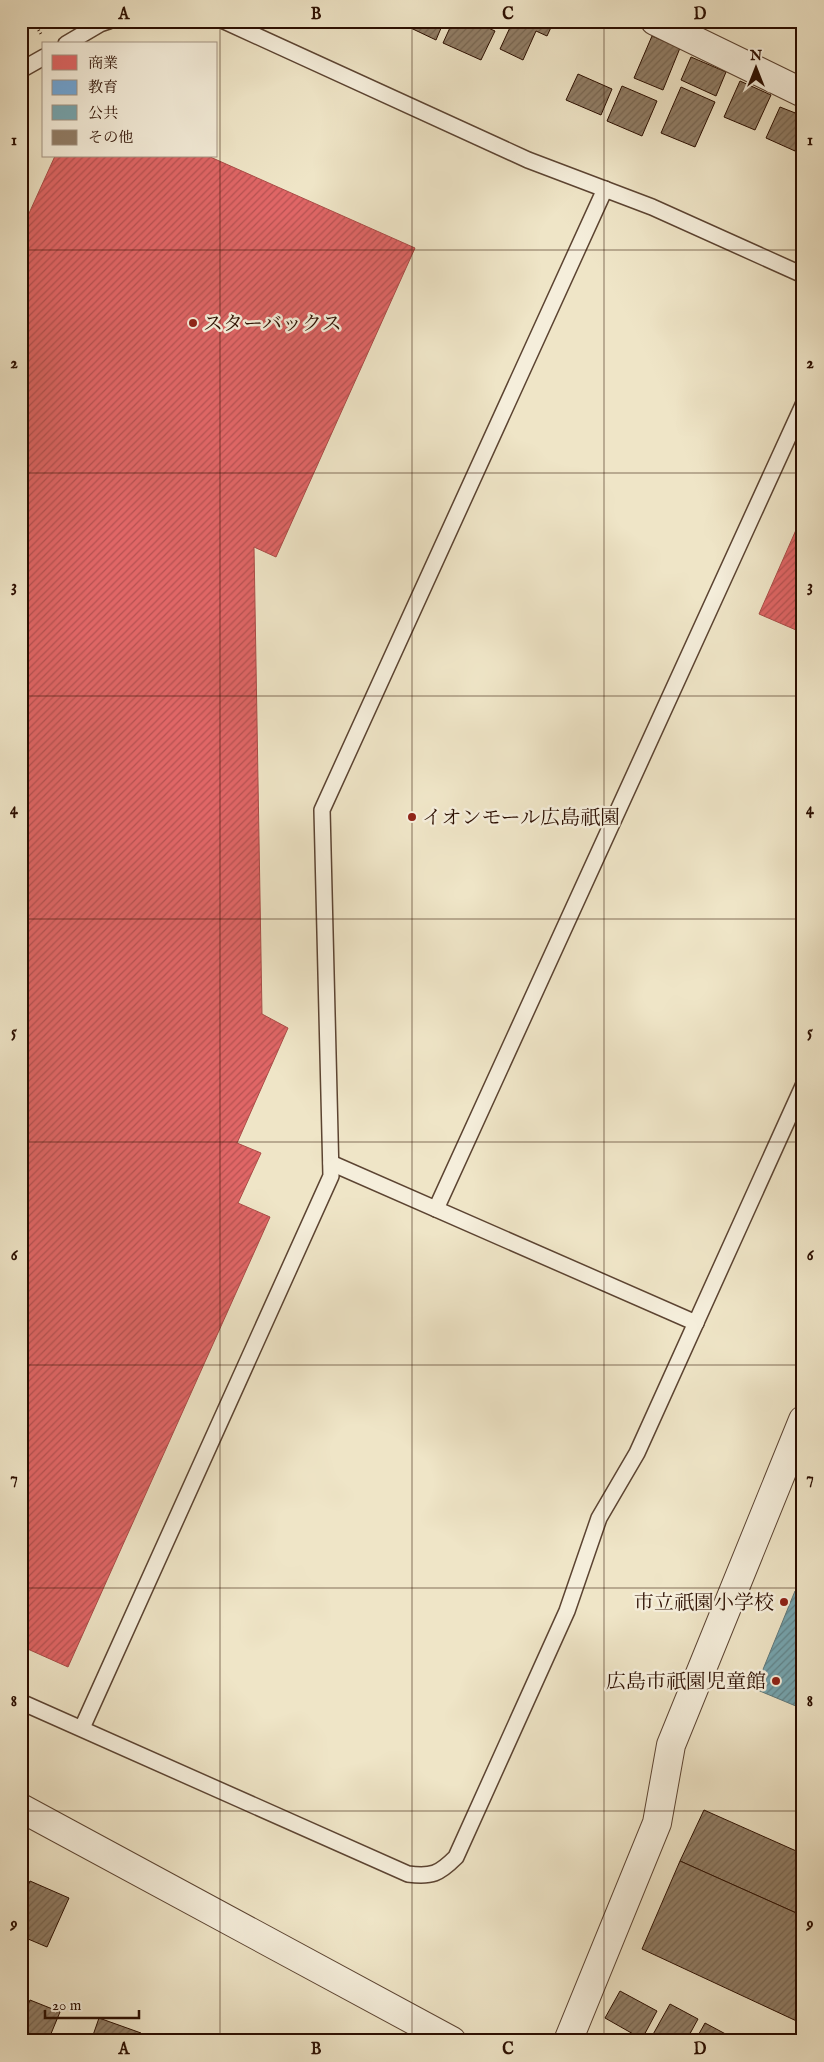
<svg xmlns="http://www.w3.org/2000/svg" width="824" height="2062" font-family="'IM FELL English','Noto Serif JP',serif">
<style>
.shops{fill:url(#shops-hatch);stroke:#aa4c47}
.schools{fill:url(#schools-hatch);stroke:#5b7a9a}
.public{fill:url(#public-hatch);stroke:#60787a}
.building{fill:url(#building-hatch);stroke:#2b0e00}
.lines{fill:none;stroke-linecap:round;stroke-linejoin:round}
.lane-casing{stroke:#5c4432;stroke-width:18}
.street-casing{stroke:#5c4432;stroke-width:30}
.path{stroke:#2b0e00;stroke-width:3;stroke-dasharray:1 2.5;stroke-linecap:butt}
.lane{stroke:#f5eedb;stroke-width:15}
.street{stroke:#f5eedb;stroke-width:28}
.grid{fill:none;stroke:#2b0e00;stroke-width:1;stroke-opacity:0.55}
.poi-dot{fill:#8f2418;stroke:#f5eedb;stroke-width:2}
.labels{text-anchor:middle;stroke-width:5;stroke-linejoin:round;paint-order:stroke}
.poi-label{font-size:20px;fill:#2b0e00;stroke:#f5eedb;text-anchor:start}
.neatline{fill:none;stroke:#2b0e00;stroke-width:2}
.grid-label{font-size:16px;text-anchor:middle;font-weight:bold;fill:#2b0e00}
</style>
<defs>
<pattern id="shops-hatch" width="6" height="6" patternUnits="userSpaceOnUse" patternTransform="scale(1.25)"><rect width="6" height="6" fill="#e06666"/><path d="M-1 1l2-2M0 6l6-6M5 7l2-2" fill="none" stroke="#b65252"/></pattern>
<pattern id="schools-hatch" width="6" height="6" patternUnits="userSpaceOnUse" patternTransform="scale(1.25)"><rect width="6" height="6" fill="#6fa8dc"/><path d="M-1 1l2-2M0 6l6-6M5 7l2-2" fill="none" stroke="#608fbb"/></pattern>
<pattern id="public-hatch" width="6" height="6" patternUnits="userSpaceOnUse" patternTransform="scale(1.25)"><rect width="6" height="6" fill="#76a5af"/><path d="M-1 1l2-2M0 6l6-6M5 7l2-2" fill="none" stroke="#61858c"/></pattern>
<pattern id="building-hatch" width="6" height="6" patternUnits="userSpaceOnUse" patternTransform="scale(1.25)"><rect width="6" height="6" fill="#917e67"/><path d="M-1 1l2-2M0 6l6-6M5 7l2-2" fill="none" stroke="#776652"/></pattern>
</defs>
<rect width="100%" height="100%" fill="#efe5c7"/>
<filter id="stains"><feTurbulence type="fractalNoise" baseFrequency=".004" numOctaves="4"/><feColorMatrix values="0 0 0 0 .2 0 0 0 0 .09 0 0 0 0 .02 0 0 0 .5 -.17"/></filter>
<radialGradient id="worn" r=".72"><stop offset=".6" stop-color="#630" stop-opacity="0"/><stop offset="1" stop-color="#630" stop-opacity=".3"/></radialGradient>
<g class="shops">
<path d="M55,156H208L415,248L276,557L254,547L262,1014L288,1028L237,1143L261,1153L238,1203L270,1217L68,1667L21,1646V231Z"/>
<path d="M803,514V633L759,614Z"/>
</g>
<path class="schools" d="M803,1544V1559L798,1557Z"/>
<path class="public" d="M795,1591L803,1594V1709L755,1689Z"/>
<g class="building">
<path d="M396,21H444L436,40Z"/>
<path d="M453,21H473L495,31L481,60L443,43Z"/>
<path d="M513,21H554L547,36L536,31L523,60L500,49Z"/>
<path d="M652,36L680,48L663,90L634,78Z"/>
<path d="M691,57L726,72L716,96L681,80Z"/>
<path d="M578,74L612,89L601,115L566,100Z"/>
<path d="M740,81L771,95L755,130L724,117Z"/>
<path d="M622,86L657,101L642,136L607,121Z"/>
<path d="M681,87L715,102L695,147L661,133Z"/>
<path d="M780,107L803,116V133L795,151L766,138Z"/>
<path d="M803,207V227L796,224Z"/>
<path d="M704,1810L803,1854V1916L680,1861Z"/>
<path d="M680,1861L803,1916V2024L642,1949Z"/>
<path d="M30,1881L69,1898L47,1947L21,1936V1899Z"/>
<path d="M620,1991L657,2011L642,2039L605,2018Z"/>
<path d="M30,2000L60,2012L48,2041H21V2020Z"/>
<path d="M670,2004L698,2019L686,2041H656L651,2038Z"/>
<path d="M99,2018L141,2033L138,2041H91Z"/>
<path d="M705,2023L735,2039L733,2041H695Z"/>
</g>
<g class="lines">
<g class="lane-casing">
<g id="lane">
<path d="M224,21L528,160L652,207L803,275"/>
<path d="M66,44L100,24L109,21"/>
<path d="M21,70L44,57"/>
<path d="M331,1163L696,1323"/>
<path d="M436,1209L803,405"/>
<path d="M21,1702L408,1874C432,1877 439,1874 456,1857L567,1611L599,1518L637,1453L803,1086"/>
<path d="M82,1728L331,1176L322,810L605,189"/>
</g>
</g>
<g class="street-casing">
<g id="street">
<path d="M655,21L803,93"/>
<path d="M21,1808L452,2041"/>
<path d="M568,2041L657,1823L671,1745L803,1420"/>
</g>
</g>
<path class="path" d="M33,21L41,34"/>
<use href="#lane" class="lane"/>
<use href="#street" class="street"/>
</g>
<path class="grid" d="M220,21V2041M412,21V2041M604,21V2041M21,250H803M21,473H803M21,696H803M21,919H803M21,1142H803M21,1365H803M21,1588H803M21,1811H803"/>
<g class="poi-dot">
<circle cx="193" cy="323" r="5"/>
<circle cx="412" cy="817" r="5"/>
<circle cx="784" cy="1602" r="5"/>
<circle cx="776" cy="1681" r="5"/>
</g>
<g class="labels">
<g class="poi-label">
<text x="203" y="330">スターバックス</text>
<text x="422" y="824">イオンモール広島祇園</text>
<text x="774" y="1609" text-anchor="end">市立祇園小学校</text>
<text x="766" y="1688" text-anchor="end">広島市祇園児童館</text>
</g>
</g>
<rect width="824" height="2062" fill="none" stroke="#efe5c7" stroke-width="55"/>
<rect x="42" y="42" width="175" height="115" fill="#f5eedb" stroke="#a49483"/>
<rect x="52" y="55" width="25" height="15" fill="#e06666" stroke="#a49483"/>
<text x="88" y="68" font-size="15" fill="#2b0e00">商業</text>
<rect x="52" y="80" width="25" height="15" fill="#6fa8dc" stroke="#a49483"/>
<text x="88" y="92" font-size="15" fill="#2b0e00">教育</text>
<rect x="52" y="105" width="25" height="15" fill="#76a5af" stroke="#a49483"/>
<text x="88" y="118" font-size="15" fill="#2b0e00">公共</text>
<rect x="52" y="130" width="25" height="15" fill="#917e67" stroke="#a49483"/>
<text x="88" y="142" font-size="15" fill="#2b0e00">その他</text>
<g transform="translate(756 68)" stroke="#f5eedb" stroke-width="4" paint-order="stroke">
<path d="M0-4L9 19L0 12L-9 19Z" fill="#2b0e00"/>
<text y="-8" font-size="14" font-weight="bold" text-anchor="middle" fill="#2b0e00">N</text>
</g>
<path d="M45 2010v8h94v-8" fill="none" stroke="#2b0e00" stroke-width="2.5"/>
<text x="52" y="2010" font-size="15" fill="#2b0e00" stroke="#f5eedb" stroke-width="4" paint-order="stroke">20 m</text>
<rect x="28" y="28" width="768" height="2006" class="neatline"/>
<g class="grid-label">
<text x="124" y="19">A</text>
<text x="316" y="19">B</text>
<text x="508" y="19">C</text>
<text x="700" y="19">D</text>
<text x="14" y="145">1</text>
<text x="810" y="145">1</text>
<text x="14" y="368">2</text>
<text x="810" y="368">2</text>
<text x="14" y="591">3</text>
<text x="810" y="591">3</text>
<text x="14" y="814">4</text>
<text x="810" y="814">4</text>
<text x="14" y="1037">5</text>
<text x="810" y="1037">5</text>
<text x="14" y="1260">6</text>
<text x="810" y="1260">6</text>
<text x="14" y="1483">7</text>
<text x="810" y="1483">7</text>
<text x="14" y="1706">8</text>
<text x="810" y="1706">8</text>
<text x="14" y="1929">9</text>
<text x="810" y="1929">9</text>
<text x="124" y="2054">A</text>
<text x="316" y="2054">B</text>
<text x="508" y="2054">C</text>
<text x="700" y="2054">D</text>
</g>
<rect width="100%" height="100%" filter="url(#stains)"/>
<rect width="100%" height="100%" fill="url(#worn)"/>
</svg>
